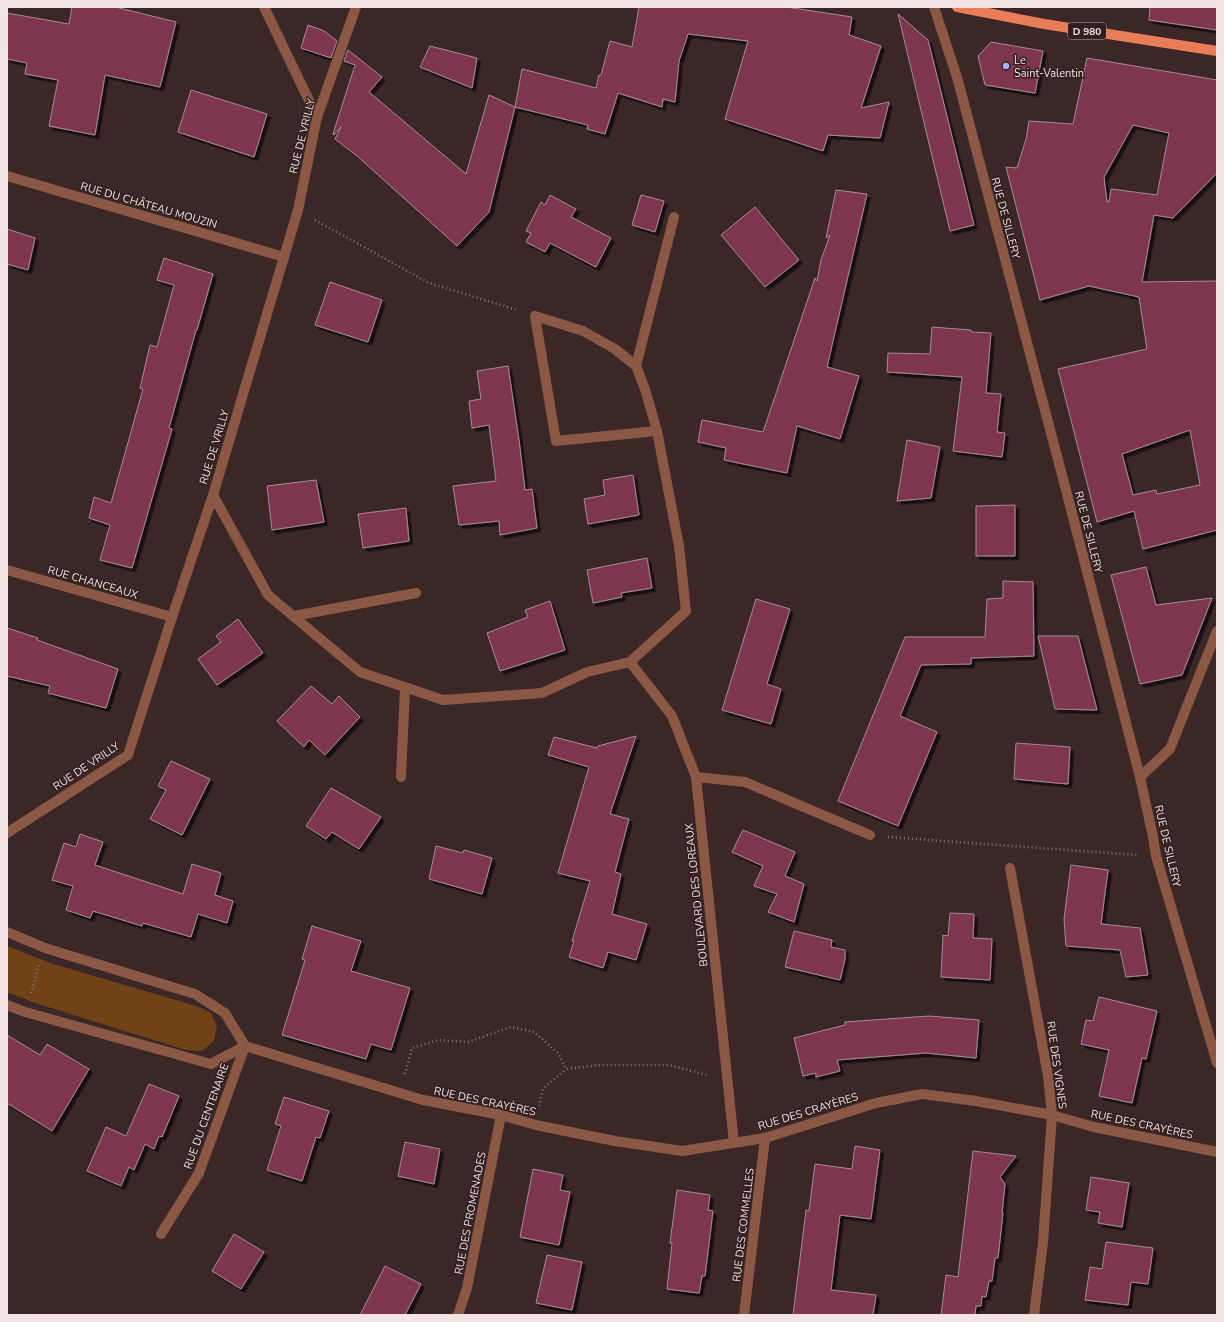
<svg xmlns="http://www.w3.org/2000/svg" width="1224" height="1322" font-family="'Nunito Sans',sans-serif">
<style>
.green{fill:#704216}
.building{fill:#7e3450;stroke:#a58c94;fill-rule:evenodd;filter:url(#shadow)}
.lines{fill:none;stroke-linecap:round;stroke-linejoin:round}
.path{stroke:#867473;stroke-width:2.5;stroke-dasharray:1 3;stroke-linecap:butt}
.minor{stroke:#8c5846;stroke-width:10}
.tertiary{stroke:#8c5846;stroke-width:10}
.primary{stroke:#e97d58;stroke-width:10}
.poi-dot{fill:#a6b1fc;stroke:#321e1e;stroke-width:1.5}
.labels{text-anchor:middle;stroke-width:3;stroke-linejoin:round;paint-order:stroke}
.shield{fill:#321e1e;stroke:#b8a9a8;stroke-width:1}
.shield-label{font-size:10px;font-weight:bold;fill:#f2e4e3}
.poi-label{font-size:11px;fill:#f2e4e3;stroke:#321e1e;text-anchor:start}
.street-label{font-size:11px;fill:#f2e4e3;stroke:#321e1e}
</style>
<defs>
<filter id="shadow"><feDropShadow dx="3.5" dy="3.5" stdDeviation="0" flood-color="#0009"/></filter>
</defs>
<rect width="100%" height="100%" fill="#3c2727"/>
<path class="green" d="M7,946L50,963L196,1006L210,1012L217,1026L214,1041L202,1051L186,1050L35,1003L7,992Z"/>
<g class="building">
<path d="M72,7H115L176,22L160,87L105,75L95,135L49,126L58,80L25,74L27,63L7,59V13L69,24Z"/>
<path d="M639,7H786L852,17L849,35L881,46L861,108L889,102L880,138L828,135L823,151L725,119L748,41L688,34L679,61L675,102L663,99L662,107L618,93L605,134L587,129L588,125L515,107L522,69L596,88L599,75H601L610,41L632,47Z"/>
<path d="M1150,7H1217V30L1149,20Z"/>
<path d="M898,14L928,40L974,225L950,231Z"/>
<path d="M308,25L324,31L337,41L331,58L301,48Z"/>
<path d="M991,42L1043,51L1035,93L985,85L978,56Z"/>
<path d="M430,46L477,58L472,88L420,67Z"/>
<path d="M348,50L382,77L369,92L466,174L489,95L515,107L489,212L457,246L357,156L335,139L341,127L334,135L333,134L355,65L344,61Z"/>
<path d="M1087,58L1217,80V173L1173,218L1154,215L1142,282L1217,281V530L1143,549L1134,511L1097,522L1058,369L1147,349L1139,297L1089,286L1040,300L1006,167L1017,168L1026,139L1029,121L1073,124ZM1133,125L1169,133L1157,195L1111,189L1109,202H1107L1104,177ZM1190,430L1200,485L1157,494L1156,490L1133,495L1122,454Z"/>
<path d="M191,90L267,114L254,157L178,132Z"/>
<path d="M836,190L867,194L827,367L859,376L840,439L797,426L787,473L724,460L726,448L698,442L702,420L763,432L815,278L817,281L821,260L830,235L826,238Z"/>
<path d="M550,195L576,209L571,217L611,238L596,267L550,243L545,252L526,242L531,233L526,231L541,202L545,205Z"/>
<path d="M641,195L664,201L655,232L632,225Z"/>
<path d="M755,207L799,260L765,287L721,235Z"/>
<path d="M7,229L35,238L28,270L7,264Z"/>
<path d="M164,258L213,274L197,330H196L169,428L172,429L132,568L100,560L110,525L89,518L94,497L111,503L143,389L140,388L150,345L157,347L174,285L157,280Z"/>
<path d="M330,282L382,300L368,342L315,325Z"/>
<path d="M932,327L971,330V332L991,333L986,393L1001,394L997,432L1005,433L1002,457L953,451L962,377L887,372L888,353L930,354Z"/>
<path d="M508,366L519,440L525,490L532,489L537,528L500,535L499,521L459,525L453,486L496,481L489,425L472,428L469,401L481,399L477,371Z"/>
<path d="M907,440L940,447L931,498L897,501Z"/>
<path d="M633,475L639,515L588,524L584,499L605,495L603,480Z"/>
<path d="M316,480L324,522L272,530L267,486Z"/>
<path d="M1015,505V556H976V506Z"/>
<path d="M406,508L409,541L363,548L358,514Z"/>
<path d="M647,558L652,588L621,593L622,597L593,603L587,570Z"/>
<path d="M1146,567L1156,605L1212,598L1182,675L1140,684L1111,575Z"/>
<path d="M1003,581L1033,582L1034,656L971,658V664L921,665L900,716L937,732L898,826L838,801L905,637H985L987,599L1003,598Z"/>
<path d="M756,599L790,609L767,684L781,689L771,724L722,710Z"/>
<path d="M550,601L565,650L500,671L487,633L528,617L525,610Z"/>
<path d="M238,619L263,653L217,685L198,659L221,642L216,636Z"/>
<path d="M7,628L38,638L37,640L118,669L106,708L48,693L50,686L7,676Z"/>
<path d="M1038,636H1078L1097,710L1055,709Z"/>
<path d="M311,686L332,704L339,696L360,717L325,755L309,740L304,747L277,721Z"/>
<path d="M636,736L610,814L629,819L615,872L621,874L612,914L647,924L636,960L608,952L603,968L569,957L574,941H572L590,881L558,873L589,767L548,755L554,737L597,748L598,746Z"/>
<path d="M1016,743L1070,747L1068,784L1014,779Z"/>
<path d="M171,761L210,779L182,835L150,819L166,790L158,786Z"/>
<path d="M331,788L381,817L359,849L332,832L326,839L306,826Z"/>
<path d="M743,830L795,852L785,876L804,884L794,922L768,912L777,894L754,886L763,866L732,852Z"/>
<path d="M80,834L103,842L95,865L183,894L192,864L221,873L215,895L233,901L227,923L198,914L191,937L143,923L142,926L93,911L90,918L66,910L73,886L52,880L64,843L76,847Z"/>
<path d="M436,846L463,853L464,850L492,858L482,894L429,879Z"/>
<path d="M1071,865L1108,870L1101,924L1140,928L1148,975L1126,977L1120,950L1066,946L1064,919Z"/>
<path d="M950,913L974,914L973,938L992,939L990,980L941,977L943,935L948,936Z"/>
<path d="M312,926L361,941L351,971L410,988L391,1050L371,1044L366,1059L282,1035L305,960L302,959Z"/>
<path d="M794,931L832,940L831,947L845,950V959L840,980L785,967Z"/>
<path d="M1099,997L1157,1011L1146,1059L1142,1058L1132,1103L1099,1096L1109,1050L1081,1044L1086,1020L1093,1021Z"/>
<path d="M929,1016L979,1020L976,1058L926,1053L837,1060L840,1071L816,1077V1073L803,1076L794,1038L845,1025V1022Z"/>
<path d="M7,1035L40,1055L47,1044L89,1069L52,1131L7,1103Z"/>
<path d="M149,1084L179,1096L162,1137L159,1136L154,1149L145,1144L134,1170L129,1167L121,1186L87,1171L106,1127L126,1136Z"/>
<path d="M284,1097L329,1111L320,1138L316,1137L302,1181L267,1170L281,1126L275,1124Z"/>
<path d="M405,1142L440,1149L434,1184L398,1176Z"/>
<path d="M855,1146L880,1150L871,1219L840,1215L831,1290L876,1295L873,1315H793L806,1210L809,1211L815,1164L852,1169Z"/>
<path d="M973,1151L1016,1156L1000,1177L1005,1184L1002,1213H1003L998,1258H995L992,1281H989L986,1297L982,1296L981,1306H976L975,1315H941L946,1275L958,1277Z"/>
<path d="M533,1169L563,1175L560,1190L570,1192L559,1245L520,1237Z"/>
<path d="M1091,1177L1129,1183L1122,1227L1098,1223L1100,1212L1086,1210Z"/>
<path d="M677,1190L710,1195L708,1210L713,1211L705,1276H702L699,1293L667,1289L672,1243H670Z"/>
<path d="M234,1234L264,1252L241,1289L212,1271Z"/>
<path d="M1106,1242L1153,1248L1148,1284L1131,1282L1128,1305L1085,1300L1090,1267L1102,1269Z"/>
<path d="M547,1255L582,1262L572,1310L536,1303Z"/>
<path d="M385,1266L421,1284L405,1315H360Z"/>
</g>
<g class="lines">
<g class="path">
<path d="M315,220L429,283L517,310"/>
<path d="M888,837L1137,855"/>
<path d="M31,993L39,965"/>
<path d="M405,1074L412,1048L438,1040L468,1042L511,1027L534,1032L558,1053L566,1069L601,1065H669L707,1075"/>
<path d="M539,1106L543,1089L566,1069"/>
</g>
<g class="minor">
<path d="M264,7L317,117"/>
<path d="M7,176L284,257"/>
<path d="M636,366L674,217"/>
<path d="M213,495L268,595L360,672L443,700L542,693L587,672L630,662L686,611L679,546L657,431L645,389L636,366L615,349L583,331L535,316L556,441L657,431"/>
<path d="M7,570L172,617"/>
<path d="M294,616L416,593"/>
<path d="M630,662L672,716L696,777L734,1143"/>
<path d="M401,777L405,688"/>
<path d="M696,777L745,782L870,835"/>
<path d="M1140,777L1170,749L1217,631"/>
<path d="M7,833L128,755L172,617L213,495L298,210L317,117L356,7"/>
<path d="M1010,868L1048,1076L1052,1115L1043,1242L1034,1315"/>
<path d="M7,932L45,948L195,994L225,1013L245,1046"/>
<path d="M7,1005L25,1012L211,1064L245,1046"/>
<path d="M245,1046L423,1100L501,1115L536,1125L615,1141L682,1151L765,1138L876,1103L922,1094L976,1101L1052,1115L1094,1127L1217,1152"/>
<path d="M161,1234L199,1173L245,1046"/>
<path d="M458,1315L467,1288L501,1115"/>
<path d="M744,1315L765,1138"/>
</g>
<path class="tertiary" d="M934,7L957,77L1066,490L1140,777L1153,837L1156,856L1217,1063"/>
<path class="primary" d="M957,7L1044,24L1217,51"/>
</g>
<circle class="poi-dot" cx="1006" cy="66" r="4"/>
<g class="labels">
<rect class="shield" x="1068" y="23" width="38" height="16" rx="3"/>
<g class="shield-label">
<text x="1087" y="35">D 980</text>
</g>
<g class="poi-label">
<text x="1014" y="64">Le<tspan x="1014" dy="13">Saint-Valentin</tspan></text>
</g>
<g class="street-label">
<text transform="translate(302 136) rotate(-76)" y="4">RUE DE VRILLY</text>
<text transform="translate(149 205) rotate(16)" y="4">RUE DU CHÂTEAU MOUZIN</text>
<text transform="translate(1006 218) rotate(75)" y="4">RUE DE SILLERY</text>
<text transform="translate(214 447) rotate(-73)" y="4">RUE DE VRILLY</text>
<text transform="translate(1089 532) rotate(76)" y="4">RUE DE SILLERY</text>
<text transform="translate(93 582) rotate(16)" y="4">RUE CHANCEAUX</text>
<text transform="translate(86 766) rotate(-34)" y="4">RUE DE VRILLY</text>
<text transform="translate(1168 846) rotate(77)" y="4">RUE DE SILLERY</text>
<text transform="translate(696 895) rotate(-96)" y="4">BOULEVARD DES LOREAUX</text>
<text transform="translate(1057 1065) rotate(82)" y="4">RUE DES VIGNES</text>
<text transform="translate(485 1101) rotate(12)" y="4">RUE DES CRAYÈRES</text>
<text transform="translate(808 1111) rotate(-17)" y="4">RUE DES CRAYÈRES</text>
<text transform="translate(206 1116) rotate(-70)" y="4">RUE DU CENTENAIRE</text>
<text transform="translate(1142 1124) rotate(12)" y="4">RUE DES CRAYÈRES</text>
<text transform="translate(470 1213) rotate(-79)" y="4">RUE DES PROMENADES</text>
<text transform="translate(743 1225) rotate(-83)" y="4">RUE DES COMMELLES</text>
</g>
</g>
<rect width="1224" height="1322" fill="none" stroke="#f2e4e3" stroke-width="16"/>
</svg>
